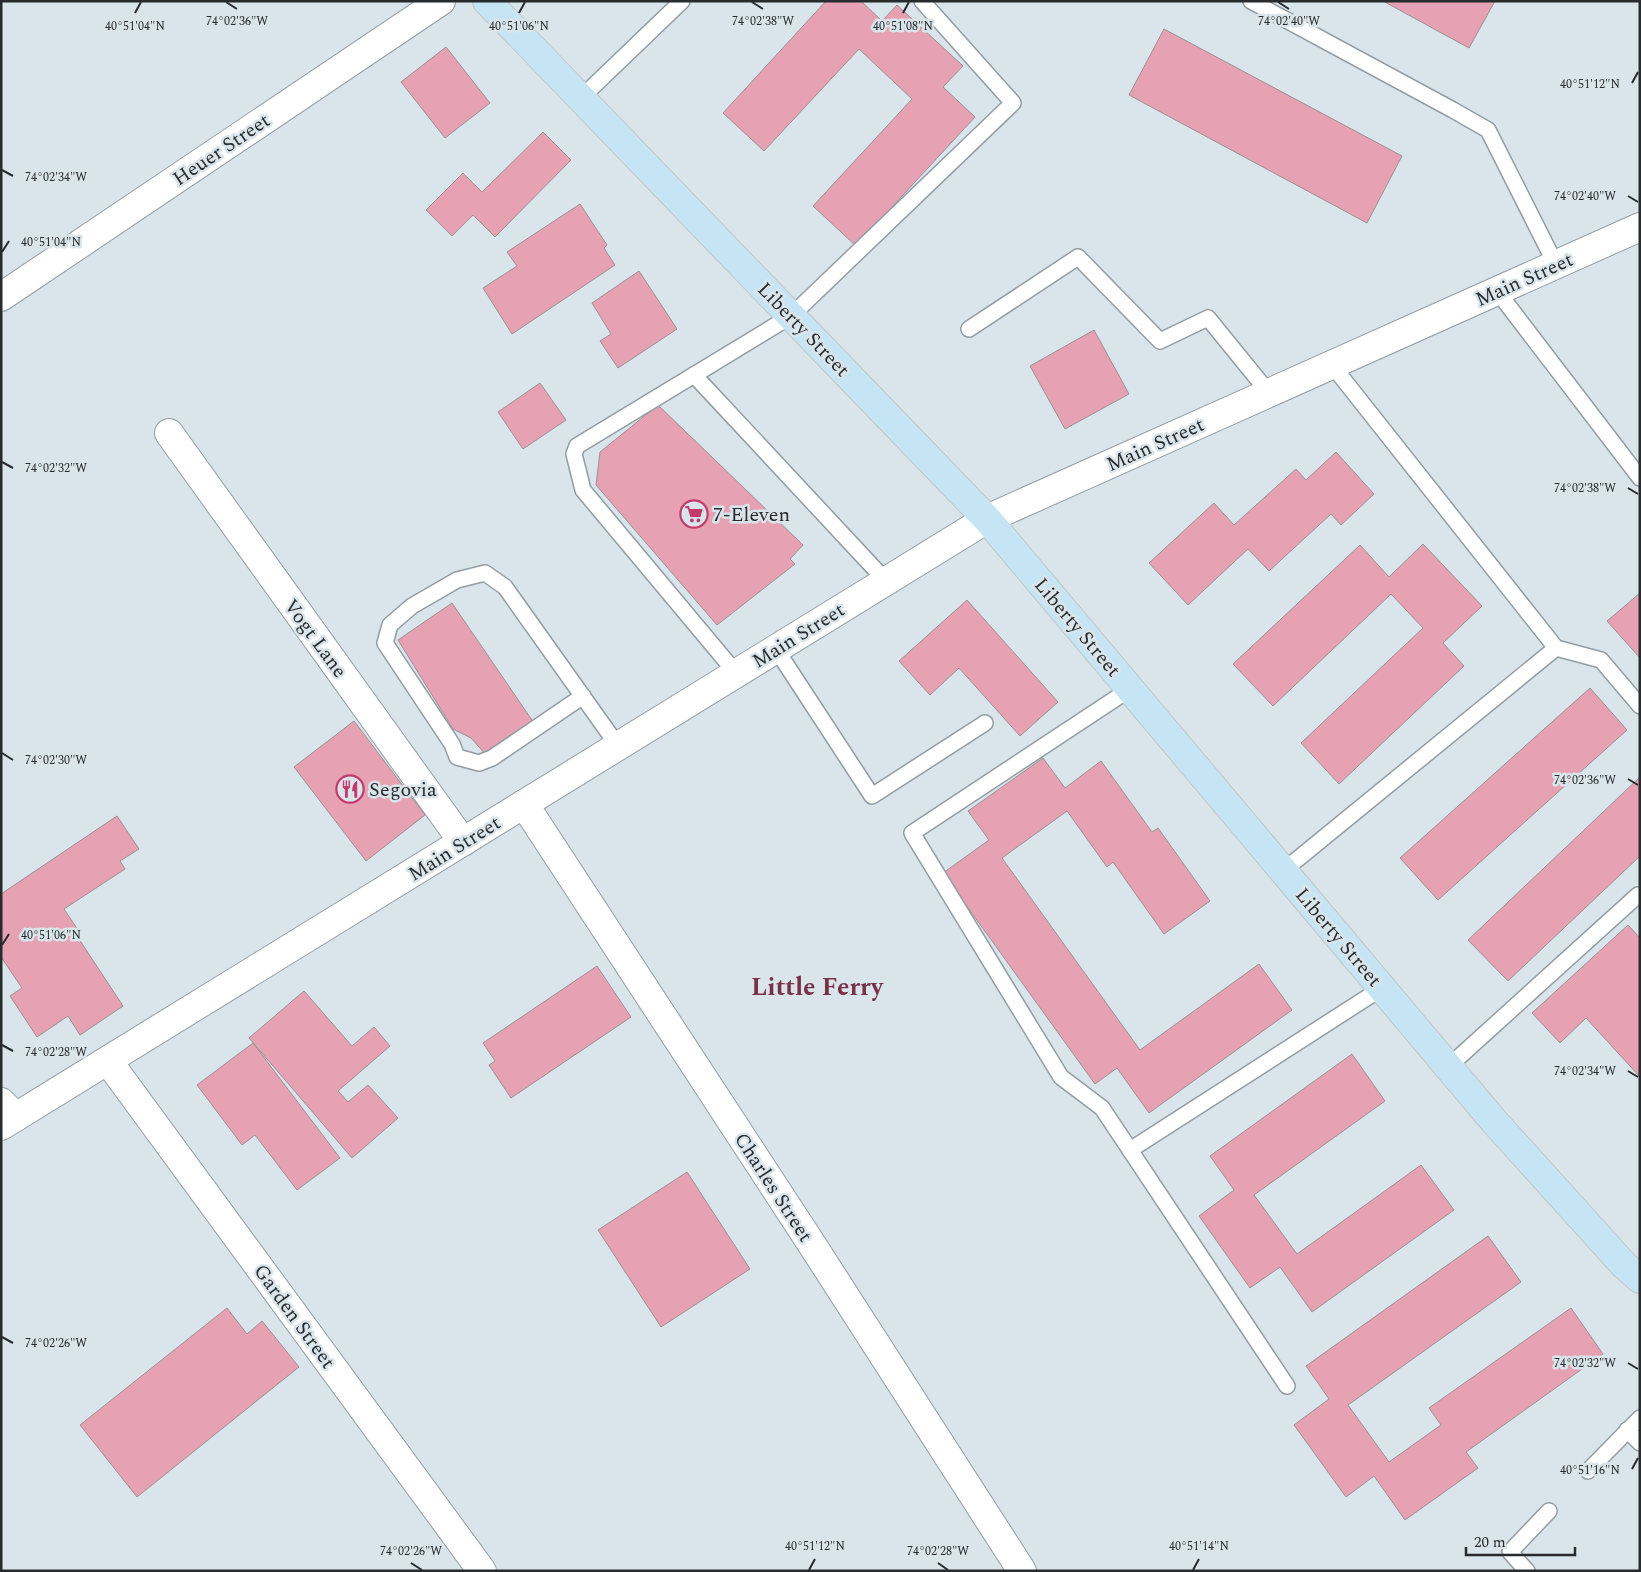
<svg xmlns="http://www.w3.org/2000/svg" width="1641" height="1572" font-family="Spectral,serif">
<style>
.building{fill:#e6a1b2;stroke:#9c9093}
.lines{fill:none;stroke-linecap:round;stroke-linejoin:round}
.service-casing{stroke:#929da3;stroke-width:18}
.minor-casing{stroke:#929da3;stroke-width:30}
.tertiary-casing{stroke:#929da3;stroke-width:30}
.primary-casing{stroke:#c3c4c4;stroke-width:30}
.service{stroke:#fff;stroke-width:15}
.minor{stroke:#fff;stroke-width:28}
.tertiary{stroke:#fff;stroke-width:28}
.primary{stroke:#c5e5f5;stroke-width:28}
.ticks{fill:none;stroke:#272b2d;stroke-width:2}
.labels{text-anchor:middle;stroke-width:5;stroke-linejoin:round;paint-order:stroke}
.street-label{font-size:20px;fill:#272b2d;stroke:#dae5eb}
.poi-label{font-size:20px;fill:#272b2d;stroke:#dae5eb;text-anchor:start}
.district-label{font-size:25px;font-weight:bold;fill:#783248;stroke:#dae5eb}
.ticks-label{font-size:12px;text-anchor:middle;fill:#272b2d;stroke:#dae5eb;stroke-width:5;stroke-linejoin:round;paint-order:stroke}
</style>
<rect width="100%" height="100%" fill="#dae5eb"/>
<g class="building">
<path d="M826,1H861L882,21L897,5L963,66L943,87L975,117L856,246L813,206L912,99L859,49L764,151L723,113Z"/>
<path d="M1383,1H1495L1469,48Z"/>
<path d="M1164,29L1402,156L1367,223L1129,95Z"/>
<path d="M446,47L490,103L445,138L401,82Z"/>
<path d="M543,132L571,160L495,237L473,215L452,236L426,210L463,173L482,192Z"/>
<path d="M580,204L607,245L604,248L615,265L512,334L483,288L517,266L507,252Z"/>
<path d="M639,271L677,329L618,368L600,341L611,334L592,303Z"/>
<path d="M1094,330L1129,394L1065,429L1030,366Z"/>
<path d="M540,383L566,420L523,449L498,412Z"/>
<path d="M658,405L803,545L790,559L795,564L717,625L596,485L600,452Z"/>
<path d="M1336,452L1374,494L1341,525L1331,514L1269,571L1248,549L1188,605L1149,563L1214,503L1234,525L1296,469L1306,480Z"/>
<path d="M1423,544L1482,606L1443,643L1464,666L1339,784L1301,743L1423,628L1391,594L1273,706L1233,664L1360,545L1389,577Z"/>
<path d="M1640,593V658L1607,621Z"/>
<path d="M967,600L1058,702L1020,736L959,668L930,695L899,661Z"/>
<path d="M452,603L534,723L487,756L471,738L453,729L398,640Z"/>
<path d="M1590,688L1627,730L1438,900L1400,858Z"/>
<path d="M354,721L425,815L366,861L294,767Z"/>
<path d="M1043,758L1065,788L1101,761L1152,832L1158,828L1210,901L1164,934L1113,862L1107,867L1067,811L1002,858L1140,1050L1259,964L1292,1010L1149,1113L1117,1068L1095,1084L943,873L989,840L968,811Z"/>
<path d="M1640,777V856L1508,981L1468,940Z"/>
<path d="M117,816L139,849L120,861L125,869L64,909L78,930L75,933L123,1006L80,1035L68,1016L37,1037L10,996L22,988L1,957V894Z"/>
<path d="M1628,925L1640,938V1077L1586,1018L1560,1043L1532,1013Z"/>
<path d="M597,966L631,1017L511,1098L489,1065L495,1061L483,1043Z"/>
<path d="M304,991L352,1046L374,1027L390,1046L338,1091L348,1102L368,1085L398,1118L352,1158L249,1038Z"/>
<path d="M253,1043L340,1158L297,1190L255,1135L242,1145L197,1085Z"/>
<path d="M1352,1054L1385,1101L1254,1195L1297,1254L1421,1165L1454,1210L1312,1312L1280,1267L1250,1288L1199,1216L1234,1190L1210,1156Z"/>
<path d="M687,1172L750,1269L661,1327L598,1230Z"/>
<path d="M1488,1236L1521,1282L1348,1405L1389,1462L1441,1425L1429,1408L1571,1308L1603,1354L1466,1452L1478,1468L1405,1520L1374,1476L1346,1497L1294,1425L1329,1399L1306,1366Z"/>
<path d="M227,1308L247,1334L262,1321L299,1367L137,1497L80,1425Z"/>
</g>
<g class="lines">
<g class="service-casing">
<g id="service">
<path d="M1251,1L1453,110L1488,130L1556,265"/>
<path d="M581,98L682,1"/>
<path d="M1497,291L1640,478"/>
<path d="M969,329L1078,257L1160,341L1208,318L1269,393"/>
<path d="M1332,365L1556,648L1601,660L1640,706"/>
<path d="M694,375L577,446L574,454L583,490L736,673"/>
<path d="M886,581L694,375L791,316L1013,103L922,1"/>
<path d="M776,649L872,796L985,723"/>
<path d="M583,696L492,758L479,763L457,757L452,744L385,643L390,625L412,606L457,580L485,573L505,587L618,746"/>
<path d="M1283,871L1556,648"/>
<path d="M1448,1067L1638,895L1640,897"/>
<path d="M1130,1150L1102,1108L1061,1077L912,833L1130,689"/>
<path d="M1287,1386L1130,1150L1382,988"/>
<path d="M1627,1430L1640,1443"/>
<path d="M1588,1471L1640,1418"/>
<path d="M1527,1571L1510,1552L1549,1511"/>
</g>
</g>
<g class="minor-casing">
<g id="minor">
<path d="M1,297L441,1"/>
<path d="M169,433L463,842"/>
<path d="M524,804L811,1243L1022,1571"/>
<path d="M108,1061L482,1571"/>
<path d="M1,1102L16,1117"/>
</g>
</g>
<g class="tertiary-casing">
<path id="tertiary" d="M1,1126L987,519L1640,227"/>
</g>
<g class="primary-casing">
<path id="primary" d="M487,1L987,519L1493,1120L1624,1265L1640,1279"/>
</g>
<use href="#service" class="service"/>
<use href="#minor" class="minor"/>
<use href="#tertiary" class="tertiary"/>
<use href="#primary" class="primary"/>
</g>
<path class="ticks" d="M226,2L237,9M752,2L763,9M1278,2L1289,9M135,13L141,2M519,13L525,2M903,13L909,2M1632,83L1638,72M2,170L13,176M1628,196L1638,202M2,252L9,241M2,462L13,468M1628,488L1638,494M2,753L13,760M1628,779L1638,785M2,945L9,934M2,1045L13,1051M1628,1071L1638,1077M2,1337L13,1343M1628,1363L1638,1369M1632,1469L1638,1458M411,1563L422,1570M938,1563L948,1570M809,1570L815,1559M1193,1570L1199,1559"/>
<defs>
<g id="supermarket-ring" transform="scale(1.4375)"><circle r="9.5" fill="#dae5eb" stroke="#c4386c" stroke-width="1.5"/><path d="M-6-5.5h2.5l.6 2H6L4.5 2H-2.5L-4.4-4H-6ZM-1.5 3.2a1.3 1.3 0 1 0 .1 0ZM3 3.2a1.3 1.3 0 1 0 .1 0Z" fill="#c4386c"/></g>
<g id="restaurant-ring" transform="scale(1.4375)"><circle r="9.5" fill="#dae5eb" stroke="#c4386c" stroke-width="1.5"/><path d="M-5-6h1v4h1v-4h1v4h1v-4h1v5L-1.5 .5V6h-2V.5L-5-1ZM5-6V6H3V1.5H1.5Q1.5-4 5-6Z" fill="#c4386c"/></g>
</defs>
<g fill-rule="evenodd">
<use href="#supermarket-ring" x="694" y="514"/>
<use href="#restaurant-ring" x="350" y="789"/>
</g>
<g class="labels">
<g class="street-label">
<text transform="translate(221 149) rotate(-34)" y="7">Heuer Street</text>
<text transform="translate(1524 279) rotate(-24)" y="7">Main Street</text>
<text transform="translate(804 329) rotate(46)" y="7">Liberty Street</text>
<text transform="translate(1155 444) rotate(-24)" y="7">Main Street</text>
<text transform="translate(1078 627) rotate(50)" y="7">Liberty Street</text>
<text transform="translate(798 635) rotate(-32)" y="7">Main Street</text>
<text transform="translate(316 638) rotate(54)" y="7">Vogt Lane</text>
<text transform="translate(454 848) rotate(-32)" y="7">Main Street</text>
<text transform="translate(1339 937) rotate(50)" y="7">Liberty Street</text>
<text transform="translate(774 1187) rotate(57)" y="7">Charles Street</text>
<text transform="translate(295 1316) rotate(54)" y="7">Garden Street</text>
</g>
<g class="poi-label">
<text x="713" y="521">7-Eleven</text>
<text x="369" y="796">Segovia</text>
</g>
<g class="district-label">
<text x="817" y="995">Little Ferry</text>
</g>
</g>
<g class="ticks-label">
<text x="237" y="25">74°02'36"W</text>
<text x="763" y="25">74°02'38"W</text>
<text x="1289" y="25">74°02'40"W</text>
<text x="135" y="30">40°51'04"N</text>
<text x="519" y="30">40°51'06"N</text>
<text x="903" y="30">40°51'08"N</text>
<text x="1590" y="88">40°51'12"N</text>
<text x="56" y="181">74°02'34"W</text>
<text x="1585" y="200">74°02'40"W</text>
<text x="51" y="246">40°51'04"N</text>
<text x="56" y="472">74°02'32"W</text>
<text x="1585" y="492">74°02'38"W</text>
<text x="56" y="764">74°02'30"W</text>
<text x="1585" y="784">74°02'36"W</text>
<text x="51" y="939">40°51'06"N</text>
<text x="56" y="1056">74°02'28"W</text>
<text x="1585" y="1075">74°02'34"W</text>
<text x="56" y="1347">74°02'26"W</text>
<text x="1585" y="1367">74°02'32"W</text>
<text x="1590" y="1474">40°51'16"N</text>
<text x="815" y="1550">40°51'12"N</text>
<text x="1199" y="1550">40°51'14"N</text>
<text x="411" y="1555">74°02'26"W</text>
<text x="938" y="1555">74°02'28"W</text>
</g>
<rect width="1641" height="1572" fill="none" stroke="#272b2d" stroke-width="5"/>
<path d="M1466 1547v8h109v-8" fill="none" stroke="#272b2d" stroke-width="2.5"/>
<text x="1474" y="1547" font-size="15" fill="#272b2d" stroke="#dae5eb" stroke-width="4" paint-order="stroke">20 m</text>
</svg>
